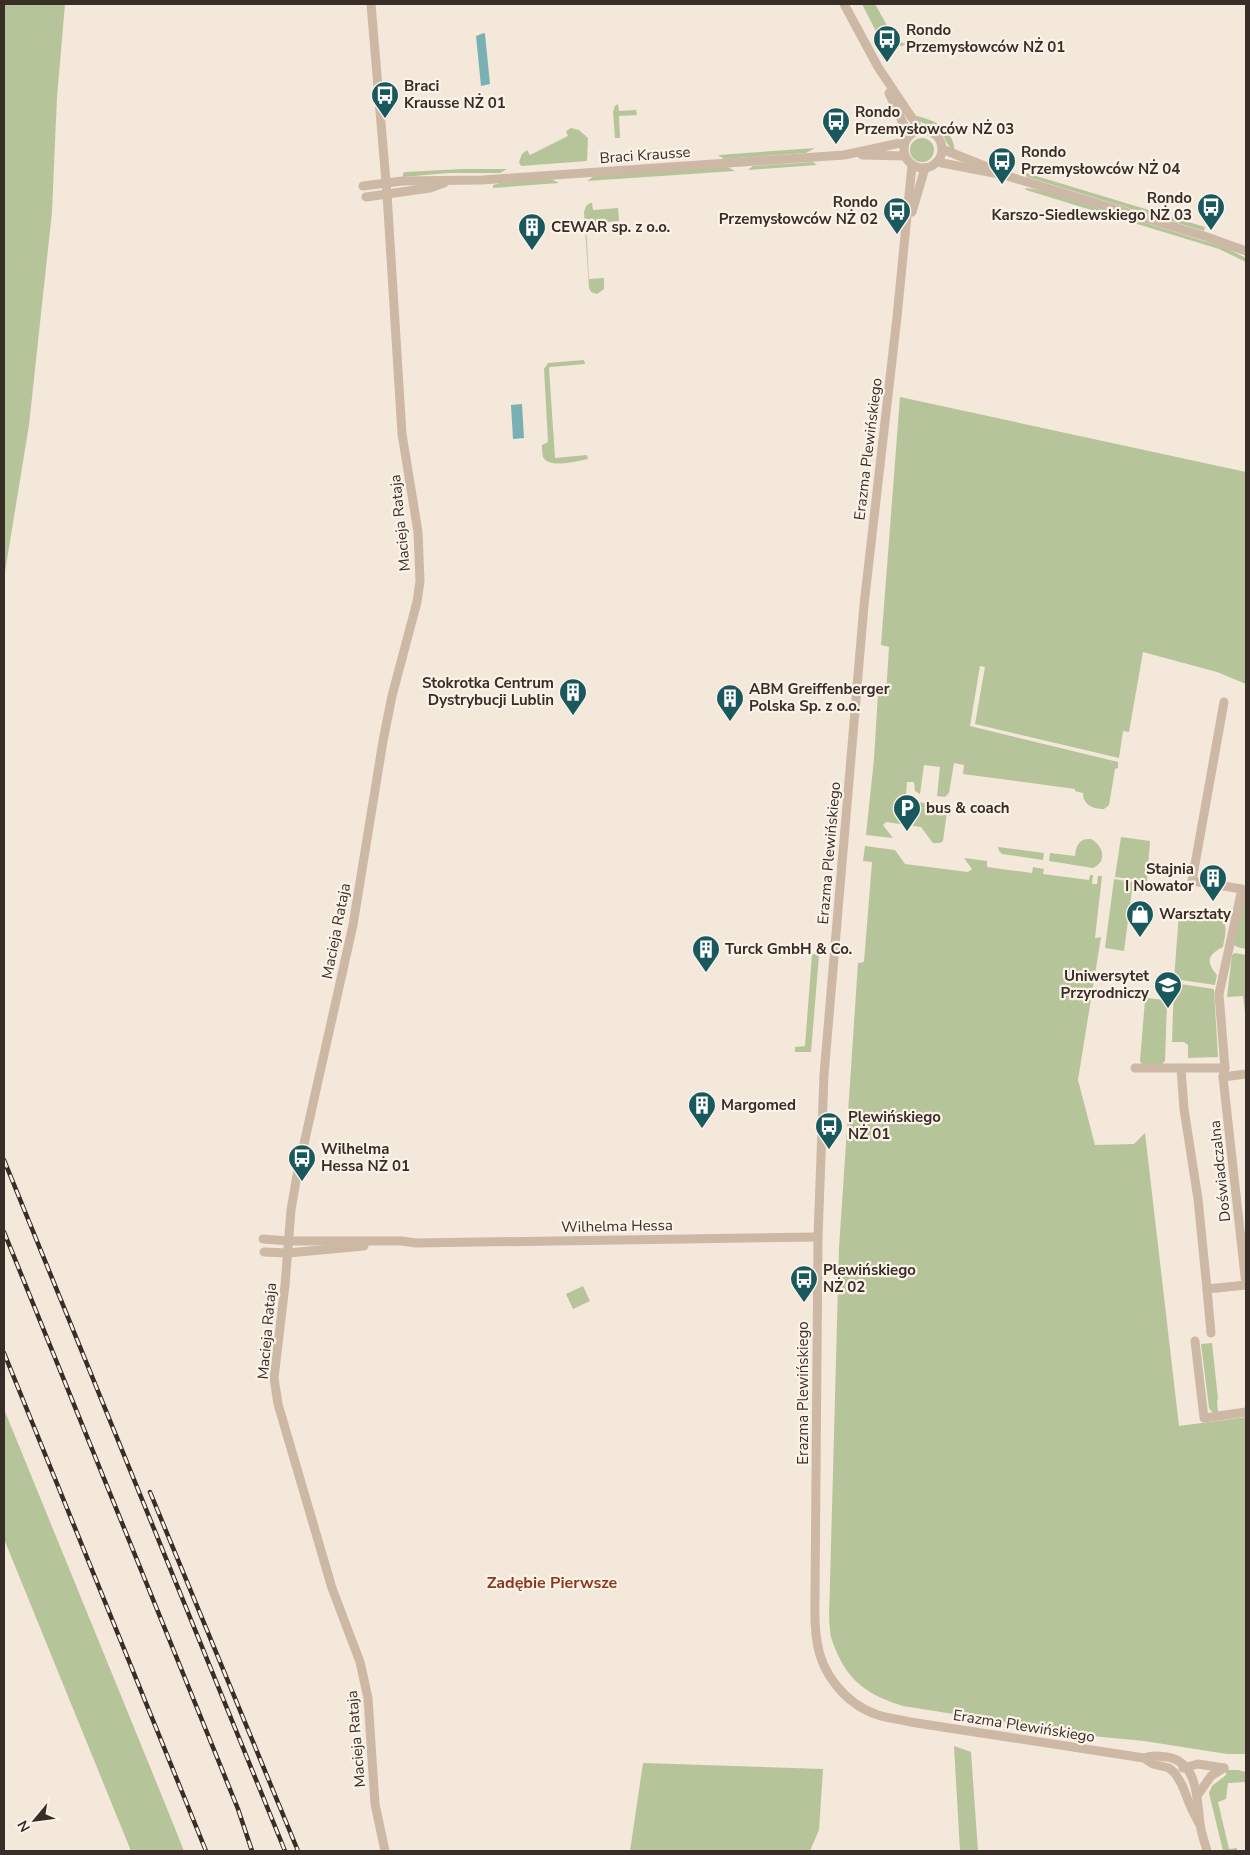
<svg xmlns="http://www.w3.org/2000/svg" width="1250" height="1855" font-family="'Nunito Sans',sans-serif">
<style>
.green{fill:#b6c49a}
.water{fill:#78b0b3}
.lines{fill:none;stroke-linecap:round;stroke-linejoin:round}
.minor{stroke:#cdb8a6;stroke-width:9}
.rail-casing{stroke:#392d27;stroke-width:4.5}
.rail{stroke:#fbf2e8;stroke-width:2.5;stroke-dasharray:8;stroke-linecap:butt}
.labels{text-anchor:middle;stroke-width:4.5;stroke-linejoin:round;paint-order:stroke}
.poi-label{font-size:15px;font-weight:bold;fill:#392d27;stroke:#fbf2e8;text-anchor:start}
.street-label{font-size:15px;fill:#392d27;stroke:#fbf2e8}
.neighbourhood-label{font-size:16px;font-weight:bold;fill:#8e361a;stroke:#fbf2e8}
</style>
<rect width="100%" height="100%" fill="#f4e8db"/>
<g class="green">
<path d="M4,4H65L57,97L52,212L29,425L4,578Z"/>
<path d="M862,4H875L894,38L898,42L907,44L886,51Z"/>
<path d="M618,104L619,111L636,110L637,115L619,116L620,138H615L613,112L615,106Z"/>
<path d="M917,116C937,121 953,129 955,152C947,147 946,138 940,132C932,125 922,124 914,118Z"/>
<path d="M571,128L579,130L588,138L587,161L521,166L519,162L522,154L527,150L530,155L568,136L566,131Z"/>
<circle cx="922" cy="150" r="12"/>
<path d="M815,148L806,153L724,159L718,155Z"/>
<path d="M813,162L817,165L748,170L753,166Z"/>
<path d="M728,167L735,171L587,181L594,176Z"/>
<path d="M462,169H507L500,173H448L403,177V173L405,172Z"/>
<path d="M1023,172L1205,227L1204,231L1027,177Z"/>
<path d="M551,179L559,183L493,188V185L500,183Z"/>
<path d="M1025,188L1040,190L1226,248L1246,258V262L1219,249L1026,190Z"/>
<path d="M590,203H592L593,210L618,208L619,221L586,224L589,279L604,278V289L597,294L591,292L589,288L584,212L586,206Z"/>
<path d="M584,360L585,364L550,367L549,368L555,458L587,455L588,459C578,461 549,469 543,457C542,453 542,448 542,445L548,442L544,369L548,363Z"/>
<path d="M900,397L1246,472V684L1217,672L1143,652L1129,732L1123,731L1119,758L975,724L985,667L980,666L970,726L1118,762V768L1115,769L1109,805L1104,809C1093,809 1083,805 1083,793L1075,791V789L963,774L964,765L954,763L949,793L945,797L937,796L940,767L924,765L920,794L915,791L914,782H907L906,795L911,801L945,806L947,812L943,841L940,843H933L921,827L886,822L883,825L893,838L866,835L874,759L878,693L886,694L889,647L881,645Z"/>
<path d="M1121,837L1150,841L1147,881L1115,877Z"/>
<path d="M1091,839C1103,845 1108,862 1093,868L1049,861L1050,853L1075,856C1076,846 1079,838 1091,839Z"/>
<path d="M865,846L895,850L905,864L968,872L972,869L964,858L987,861V867L1032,873L1033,867L1044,869L1043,874L1089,880L1090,875H1093L1092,884H1097L1098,876H1102L1095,938L1101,937L1078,1080L1095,1145L1134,1144L1145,1133L1179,1426L1246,1417V1754H1227L1144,1741L1092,1736L903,1706C870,1696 848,1682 835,1648C833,1643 830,1636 830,1630C828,1615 830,1599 830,1583L839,1248L858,963L864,962L872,862L863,861Z"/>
<path d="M998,847L1044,853L1043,860L1002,854L999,851Z"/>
<path d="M1114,879L1133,882L1124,951L1105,948Z"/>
<path d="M1246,895V949L1237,947L1233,944L1244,898Z"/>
<path d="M1179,913L1222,918C1228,928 1225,936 1223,947C1207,955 1206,962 1217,975L1215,985L1174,979Z"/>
<path d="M1235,953L1246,955V1021L1243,996L1227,997L1232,955Z"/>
<path d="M812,954L819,955L811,1052H795V1047L805,1046Z"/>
<path d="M1174,983L1214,989L1218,1057L1188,1058V1045L1184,1042H1172Z"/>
<path d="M1147,998L1164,1000L1167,1004L1165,1061L1161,1065L1142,1064L1140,1061L1145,1000Z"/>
<path d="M583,1286L590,1301L573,1309L566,1294Z"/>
<path d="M1212,1343L1218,1399L1217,1400L1218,1414L1213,1413L1209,1408L1201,1344Z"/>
<path d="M4,1409L166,1806L184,1851H131L4,1539Z"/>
<path d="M954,1746L971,1752L978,1851H960Z"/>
<path d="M643,1763L823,1769L819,1830L810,1851H630Z"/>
<path d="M1226,1770H1238L1246,1772V1782L1228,1783L1226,1799L1218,1802L1229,1849L1237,1848V1851H1223L1209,1793L1212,1786L1226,1775Z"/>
</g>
<g class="water">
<path d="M484,33L485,34L490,84L481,86L476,36Z"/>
<path d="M522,404L524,438L513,439L511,405Z"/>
</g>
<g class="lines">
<g class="minor">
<path d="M371,4L387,194L402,434L418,532L420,581L417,602L392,696L383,741L353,925L297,1175L291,1210L285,1285L274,1378L278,1404L332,1588L360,1662L368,1698L375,1804L385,1851"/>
<path d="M844,4L878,67L920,130"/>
<path d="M889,93L909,136"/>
<circle cx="923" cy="149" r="19"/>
<path d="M942,149L987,167"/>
<path d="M862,155L905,156"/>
<path d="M937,162L1004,175L1204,236L1246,251"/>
<path d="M912,165L897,317L864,605L824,1075L818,1237L815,1595C815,1610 814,1626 817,1641C821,1673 845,1703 875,1714C886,1718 898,1719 910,1722L1144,1758L1153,1764L1169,1768L1175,1773L1182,1785L1192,1810L1200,1825"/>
<path d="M363,186L402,181L482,180L844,155L905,142"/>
<path d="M366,197L430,188L444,183"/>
<path d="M912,212L925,168"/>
<path d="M1135,1068H1225"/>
<path d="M1181,1068L1184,1109L1198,1199L1207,1289L1246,1285"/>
<path d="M1246,1074L1223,1077L1246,1285"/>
<path d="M1223,1077L1225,1068L1219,994L1242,889L1192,881L1224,702"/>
<path d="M263,1239L289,1241H402L416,1243L818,1237"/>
<path d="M264,1252L288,1253L364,1246"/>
<path d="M1207,1289L1211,1333"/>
<path d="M1195,1341L1204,1418L1246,1412"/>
<path d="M1144,1758C1152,1755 1158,1756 1167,1757C1198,1762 1197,1799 1200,1824C1201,1833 1205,1843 1207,1851"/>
<path d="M1183,1768L1198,1764L1224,1768"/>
<path d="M1197,1796L1211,1776L1224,1768"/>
</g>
<g class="rail-casing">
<g id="rail">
<path d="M4,1160L285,1851"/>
<path d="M4,1232L238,1809L252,1851"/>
<path d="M4,1353L206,1851"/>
<path d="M150,1492L298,1851"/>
</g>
</g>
<use href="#rail" class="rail"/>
</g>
<defs>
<g id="bus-pin" transform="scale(1.4375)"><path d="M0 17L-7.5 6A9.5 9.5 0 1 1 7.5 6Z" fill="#19595d" stroke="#fbf2e8"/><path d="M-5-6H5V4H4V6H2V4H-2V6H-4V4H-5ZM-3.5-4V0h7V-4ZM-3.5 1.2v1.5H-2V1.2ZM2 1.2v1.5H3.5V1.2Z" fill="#fff"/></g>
<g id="building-pin" transform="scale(1.4375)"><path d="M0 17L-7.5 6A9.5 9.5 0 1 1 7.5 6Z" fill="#19595d" stroke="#fbf2e8"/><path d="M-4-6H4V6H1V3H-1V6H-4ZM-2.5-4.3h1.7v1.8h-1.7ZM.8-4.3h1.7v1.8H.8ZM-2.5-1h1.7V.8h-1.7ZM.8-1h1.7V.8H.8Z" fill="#fff"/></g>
<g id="parking-pin" transform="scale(1.4375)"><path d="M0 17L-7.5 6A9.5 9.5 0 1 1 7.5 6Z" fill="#19595d" stroke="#fbf2e8"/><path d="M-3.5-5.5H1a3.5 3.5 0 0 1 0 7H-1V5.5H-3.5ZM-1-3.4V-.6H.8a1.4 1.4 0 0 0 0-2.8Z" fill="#fff"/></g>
<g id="shop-pin" transform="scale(1.4375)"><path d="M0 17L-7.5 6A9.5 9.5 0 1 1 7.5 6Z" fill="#19595d" stroke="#fbf2e8"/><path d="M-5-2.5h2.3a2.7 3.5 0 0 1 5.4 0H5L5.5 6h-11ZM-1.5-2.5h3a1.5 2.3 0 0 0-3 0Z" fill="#fff"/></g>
<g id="university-pin" transform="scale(1.4375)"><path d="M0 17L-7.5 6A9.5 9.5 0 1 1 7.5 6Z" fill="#19595d" stroke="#fbf2e8"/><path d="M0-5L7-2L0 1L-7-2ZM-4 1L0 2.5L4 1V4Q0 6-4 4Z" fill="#fff"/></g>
</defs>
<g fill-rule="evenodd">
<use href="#bus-pin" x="887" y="39"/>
<use href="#bus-pin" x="385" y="95"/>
<use href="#bus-pin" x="836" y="121"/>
<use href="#bus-pin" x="1002" y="161"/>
<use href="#bus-pin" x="1211" y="207"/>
<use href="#bus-pin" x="897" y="211"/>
<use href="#building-pin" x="532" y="227"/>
<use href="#building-pin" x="573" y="692"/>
<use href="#building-pin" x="730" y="698"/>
<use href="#parking-pin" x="907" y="808"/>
<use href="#building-pin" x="1213" y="878"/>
<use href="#shop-pin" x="1140" y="914"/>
<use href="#building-pin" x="706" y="949"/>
<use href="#university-pin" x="1168" y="985"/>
<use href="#building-pin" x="702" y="1105"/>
<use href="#bus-pin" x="829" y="1126"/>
<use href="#bus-pin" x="302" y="1158"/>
<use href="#bus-pin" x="804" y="1279"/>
</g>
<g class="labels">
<g class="poi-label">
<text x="906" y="35">Rondo<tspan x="906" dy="17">Przemysłowców NŻ 01</tspan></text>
<text x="404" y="91">Braci<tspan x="404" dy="17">Krausse NŻ 01</tspan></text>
<text x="855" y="117">Rondo<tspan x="855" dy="17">Przemysłowców NŻ 03</tspan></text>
<text x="1021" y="157">Rondo<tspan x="1021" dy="17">Przemysłowców NŻ 04</tspan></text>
<text x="1192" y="203" text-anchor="end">Rondo<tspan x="1192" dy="17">Karszo-Siedlewskiego NŻ 03</tspan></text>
<text x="878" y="207" text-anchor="end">Rondo<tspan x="878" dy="17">Przemysłowców NŻ 02</tspan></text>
<text x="551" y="232">CEWAR sp. z o.o.</text>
<text x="554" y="688" text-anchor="end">Stokrotka Centrum<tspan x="554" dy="17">Dystrybucji Lublin</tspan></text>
<text x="749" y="694">ABM Greiffenberger<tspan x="749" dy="17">Polska Sp. z o.o.</tspan></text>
<text x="926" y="813">bus &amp; coach</text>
<text x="1194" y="874" text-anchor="end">Stajnia<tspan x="1194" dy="17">I Nowator</tspan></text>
<text x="1159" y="919">Warsztaty</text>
<text x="725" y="954">Turck GmbH &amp; Co.</text>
<text x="1149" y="981" text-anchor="end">Uniwersytet<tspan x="1149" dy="17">Przyrodniczy</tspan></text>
<text x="721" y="1110">Margomed</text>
<text x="848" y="1122">Plewińskiego<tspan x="848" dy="17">NŻ 01</tspan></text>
<text x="321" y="1154">Wilhelma<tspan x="321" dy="17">Hessa NŻ 01</tspan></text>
<text x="823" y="1275">Plewińskiego<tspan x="823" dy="17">NŻ 02</tspan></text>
</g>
<g class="street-label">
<text transform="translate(645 155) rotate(-4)" y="5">Braci Krausse</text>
<text transform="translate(868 449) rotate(-83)" y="5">Erazma Plewińskiego</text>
<text transform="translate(400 523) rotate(-96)" y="5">Macieja Rataja</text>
<text transform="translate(829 853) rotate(-85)" y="5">Erazma Plewińskiego</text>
<text transform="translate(336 931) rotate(-79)" y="5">Macieja Rataja</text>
<text transform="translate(1220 1171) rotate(-96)" y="5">Doświadczalna</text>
<text transform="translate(617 1226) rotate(-1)" y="5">Wilhelma Hessa</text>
<text transform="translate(267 1331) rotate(-85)" y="5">Macieja Rataja</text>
<text transform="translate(803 1393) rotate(-90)" y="5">Erazma Plewińskiego</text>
<text transform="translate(1024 1726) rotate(9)" y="5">Erazma Plewińskiego</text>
<text transform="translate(356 1739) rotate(-95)" y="5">Macieja Rataja</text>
</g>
<g class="neighbourhood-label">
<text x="552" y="1588">Zadębie Pierwsze</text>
</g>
</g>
<rect width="1250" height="1855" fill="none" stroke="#392d27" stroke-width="10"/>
<g transform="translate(35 1820) rotate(241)" stroke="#fbf2e8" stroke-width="4" paint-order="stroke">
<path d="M0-4L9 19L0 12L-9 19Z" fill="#392d27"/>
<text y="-8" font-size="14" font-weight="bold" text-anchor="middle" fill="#392d27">N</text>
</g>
</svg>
